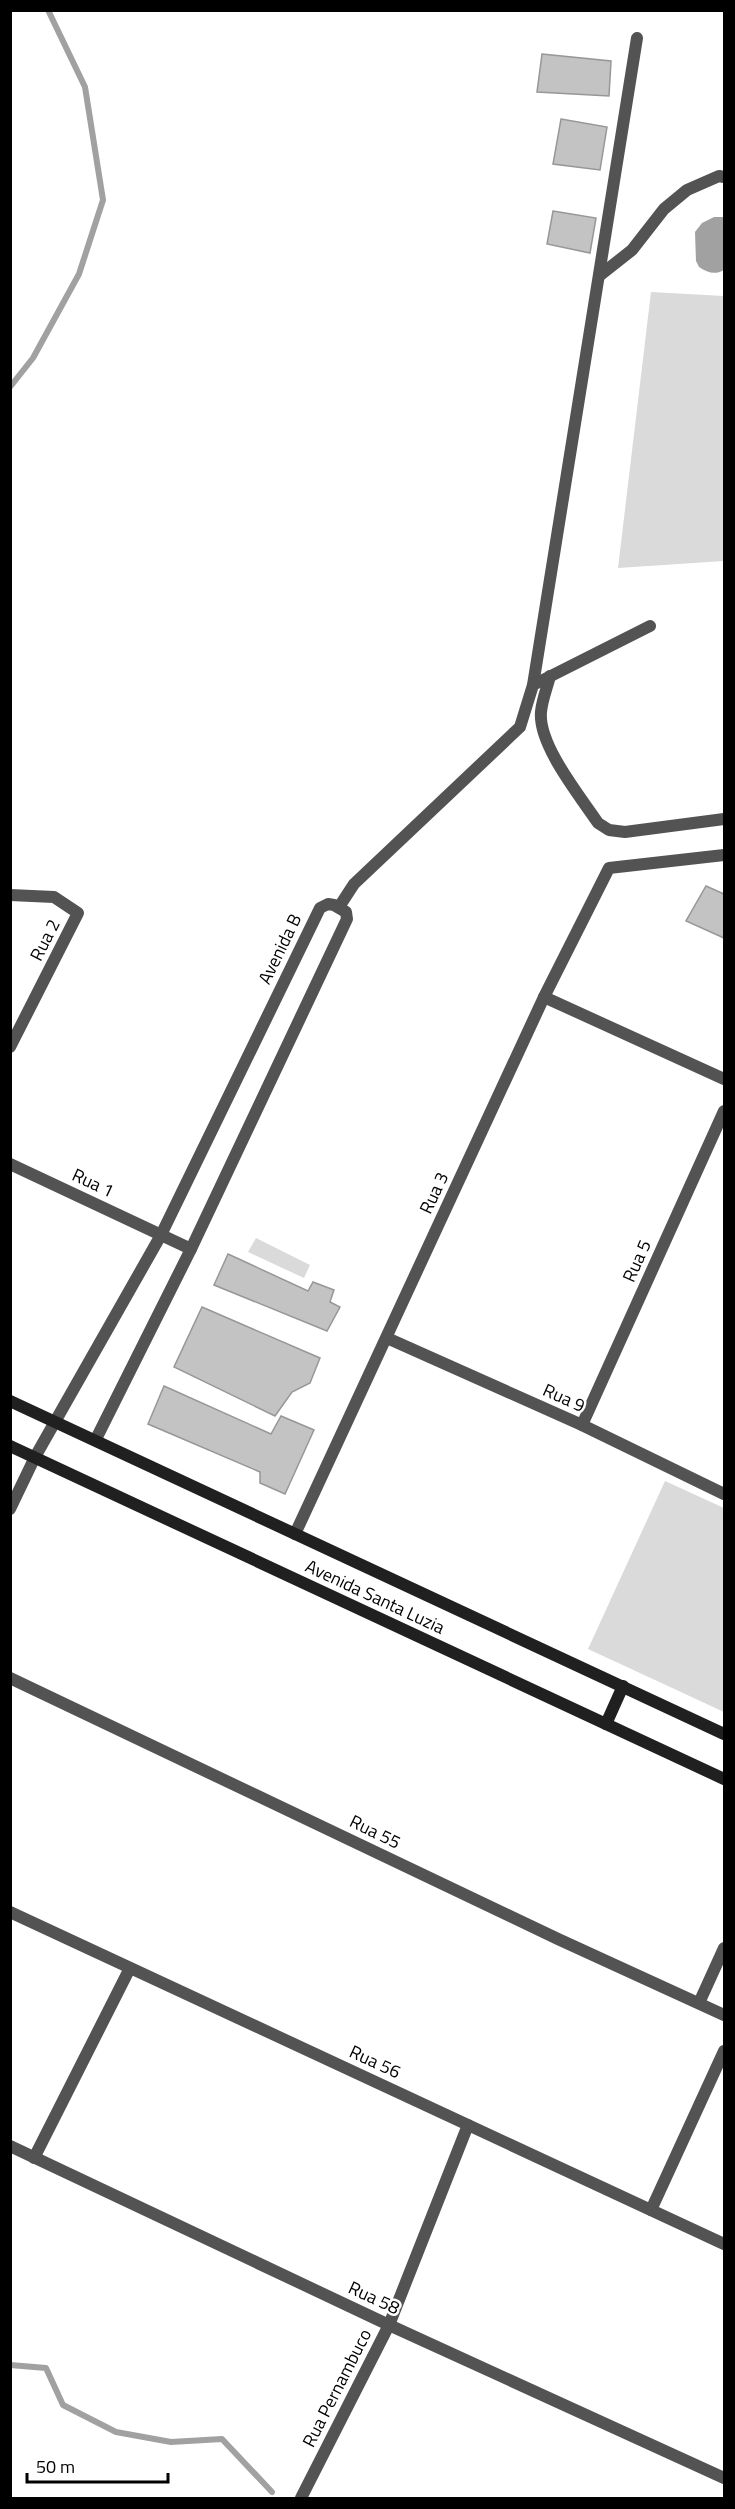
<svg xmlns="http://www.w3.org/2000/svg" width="735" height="2509" font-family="'Titillium Web',sans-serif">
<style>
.green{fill:#dadada}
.water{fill:#a1a1a1}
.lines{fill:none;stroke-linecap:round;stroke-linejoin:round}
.stream{stroke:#a1a1a1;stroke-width:6}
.building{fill:#c3c3c3;stroke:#979797;stroke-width:1.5}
.street{stroke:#535353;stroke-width:12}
.secondary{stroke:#202020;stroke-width:12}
.labels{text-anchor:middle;stroke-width:5;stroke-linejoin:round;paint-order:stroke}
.street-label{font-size:18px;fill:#000;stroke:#fff}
</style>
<rect width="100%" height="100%" fill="#fff"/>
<g class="green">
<path d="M651,292L724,296V561L618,568Z"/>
<path d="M256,1238L310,1265L304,1278L248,1252Z"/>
<path d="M665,1481L724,1508V1712L588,1649Z"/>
</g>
<path class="water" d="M714,217H724V270C715,275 708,273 699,267L696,261L695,232L702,223Z"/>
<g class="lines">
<g class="stream">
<path d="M10,387L33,358L79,274L103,200L85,87L48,10"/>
<path d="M10,2365L46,2368L63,2405L116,2432L171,2442L222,2439L272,2492"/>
</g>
</g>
<g class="building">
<path d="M542,54L611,61L609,96L537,92Z"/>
<path d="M561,119L607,127L600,170L553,164Z"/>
<path d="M553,211L596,218L590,253L547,244Z"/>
<path d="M706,886L724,894V938L686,921Z"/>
<path d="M228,1254L308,1291L313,1282L334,1290L330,1302L340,1307L327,1331L214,1285Z"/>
<path d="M202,1307L320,1358L310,1383L292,1392L275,1416L174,1367Z"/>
<path d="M164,1386L271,1434L281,1416L314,1430L285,1494L260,1483V1472L148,1424Z"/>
</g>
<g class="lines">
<g class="street">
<path d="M599,276L632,250L664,209L687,190L719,176L724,177"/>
<path d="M550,676C547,688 542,700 541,712C538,745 580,796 598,823L609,830L625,832L724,819"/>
<path d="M533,685L637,38"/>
<path d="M10,895L54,897L78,913L10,1047"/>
<path d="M339,907L354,884L520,727L533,685L650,626"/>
<path d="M544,997L724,1079"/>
<path d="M10,1164L191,1249"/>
<path d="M387,1338L582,1425L724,1494"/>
<path d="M582,1425L724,1111"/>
<path d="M10,1509L35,1457L161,1235L320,908L328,904L334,905L346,912L347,919L191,1249L96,1439"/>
<path d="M295,1534L544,997L609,868L724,855"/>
<path d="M10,1678L558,1939L724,2015"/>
<path d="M10,1912L724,2244"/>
<path d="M699,2003L724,1948"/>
<path d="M10,2146L389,2325L724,2478"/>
<path d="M34,2158L130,1968"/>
<path d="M651,2210L724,2051"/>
<path d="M301,2498L389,2325L468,2125"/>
</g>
<g class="secondary">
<path d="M10,1401L724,1734"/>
<path d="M10,1446L724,1779"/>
<path d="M606,1724L623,1686"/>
</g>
</g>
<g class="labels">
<g class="street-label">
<text transform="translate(45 940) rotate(-63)" y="6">Rua 2</text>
<text transform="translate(280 949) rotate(-64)" y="6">Avenida B</text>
<text transform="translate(93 1183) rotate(25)" y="6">Rua 1</text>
<text transform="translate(434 1193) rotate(-65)" y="6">Rua 3</text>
<text transform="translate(637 1261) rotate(-66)" y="6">Rua 5</text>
<text transform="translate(564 1398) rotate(24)" y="6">Rua 9</text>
<text transform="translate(375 1597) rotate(25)" y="6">Avenida Santa Luzia</text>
<text transform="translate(375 1832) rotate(26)" y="6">Rua 55</text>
<text transform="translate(375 2062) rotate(25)" y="6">Rua 56</text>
<text transform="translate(374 2298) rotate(25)" y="6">Rua 58</text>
<text transform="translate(337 2388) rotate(-63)" y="6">Rua Pernambuco</text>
</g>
</g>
<rect width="735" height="2509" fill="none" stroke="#000000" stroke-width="24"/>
<path d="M27 2473v9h141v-9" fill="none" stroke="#000000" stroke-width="3"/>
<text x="36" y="2473" font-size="18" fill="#000000" stroke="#ffffff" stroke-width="4.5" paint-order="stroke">50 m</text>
</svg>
